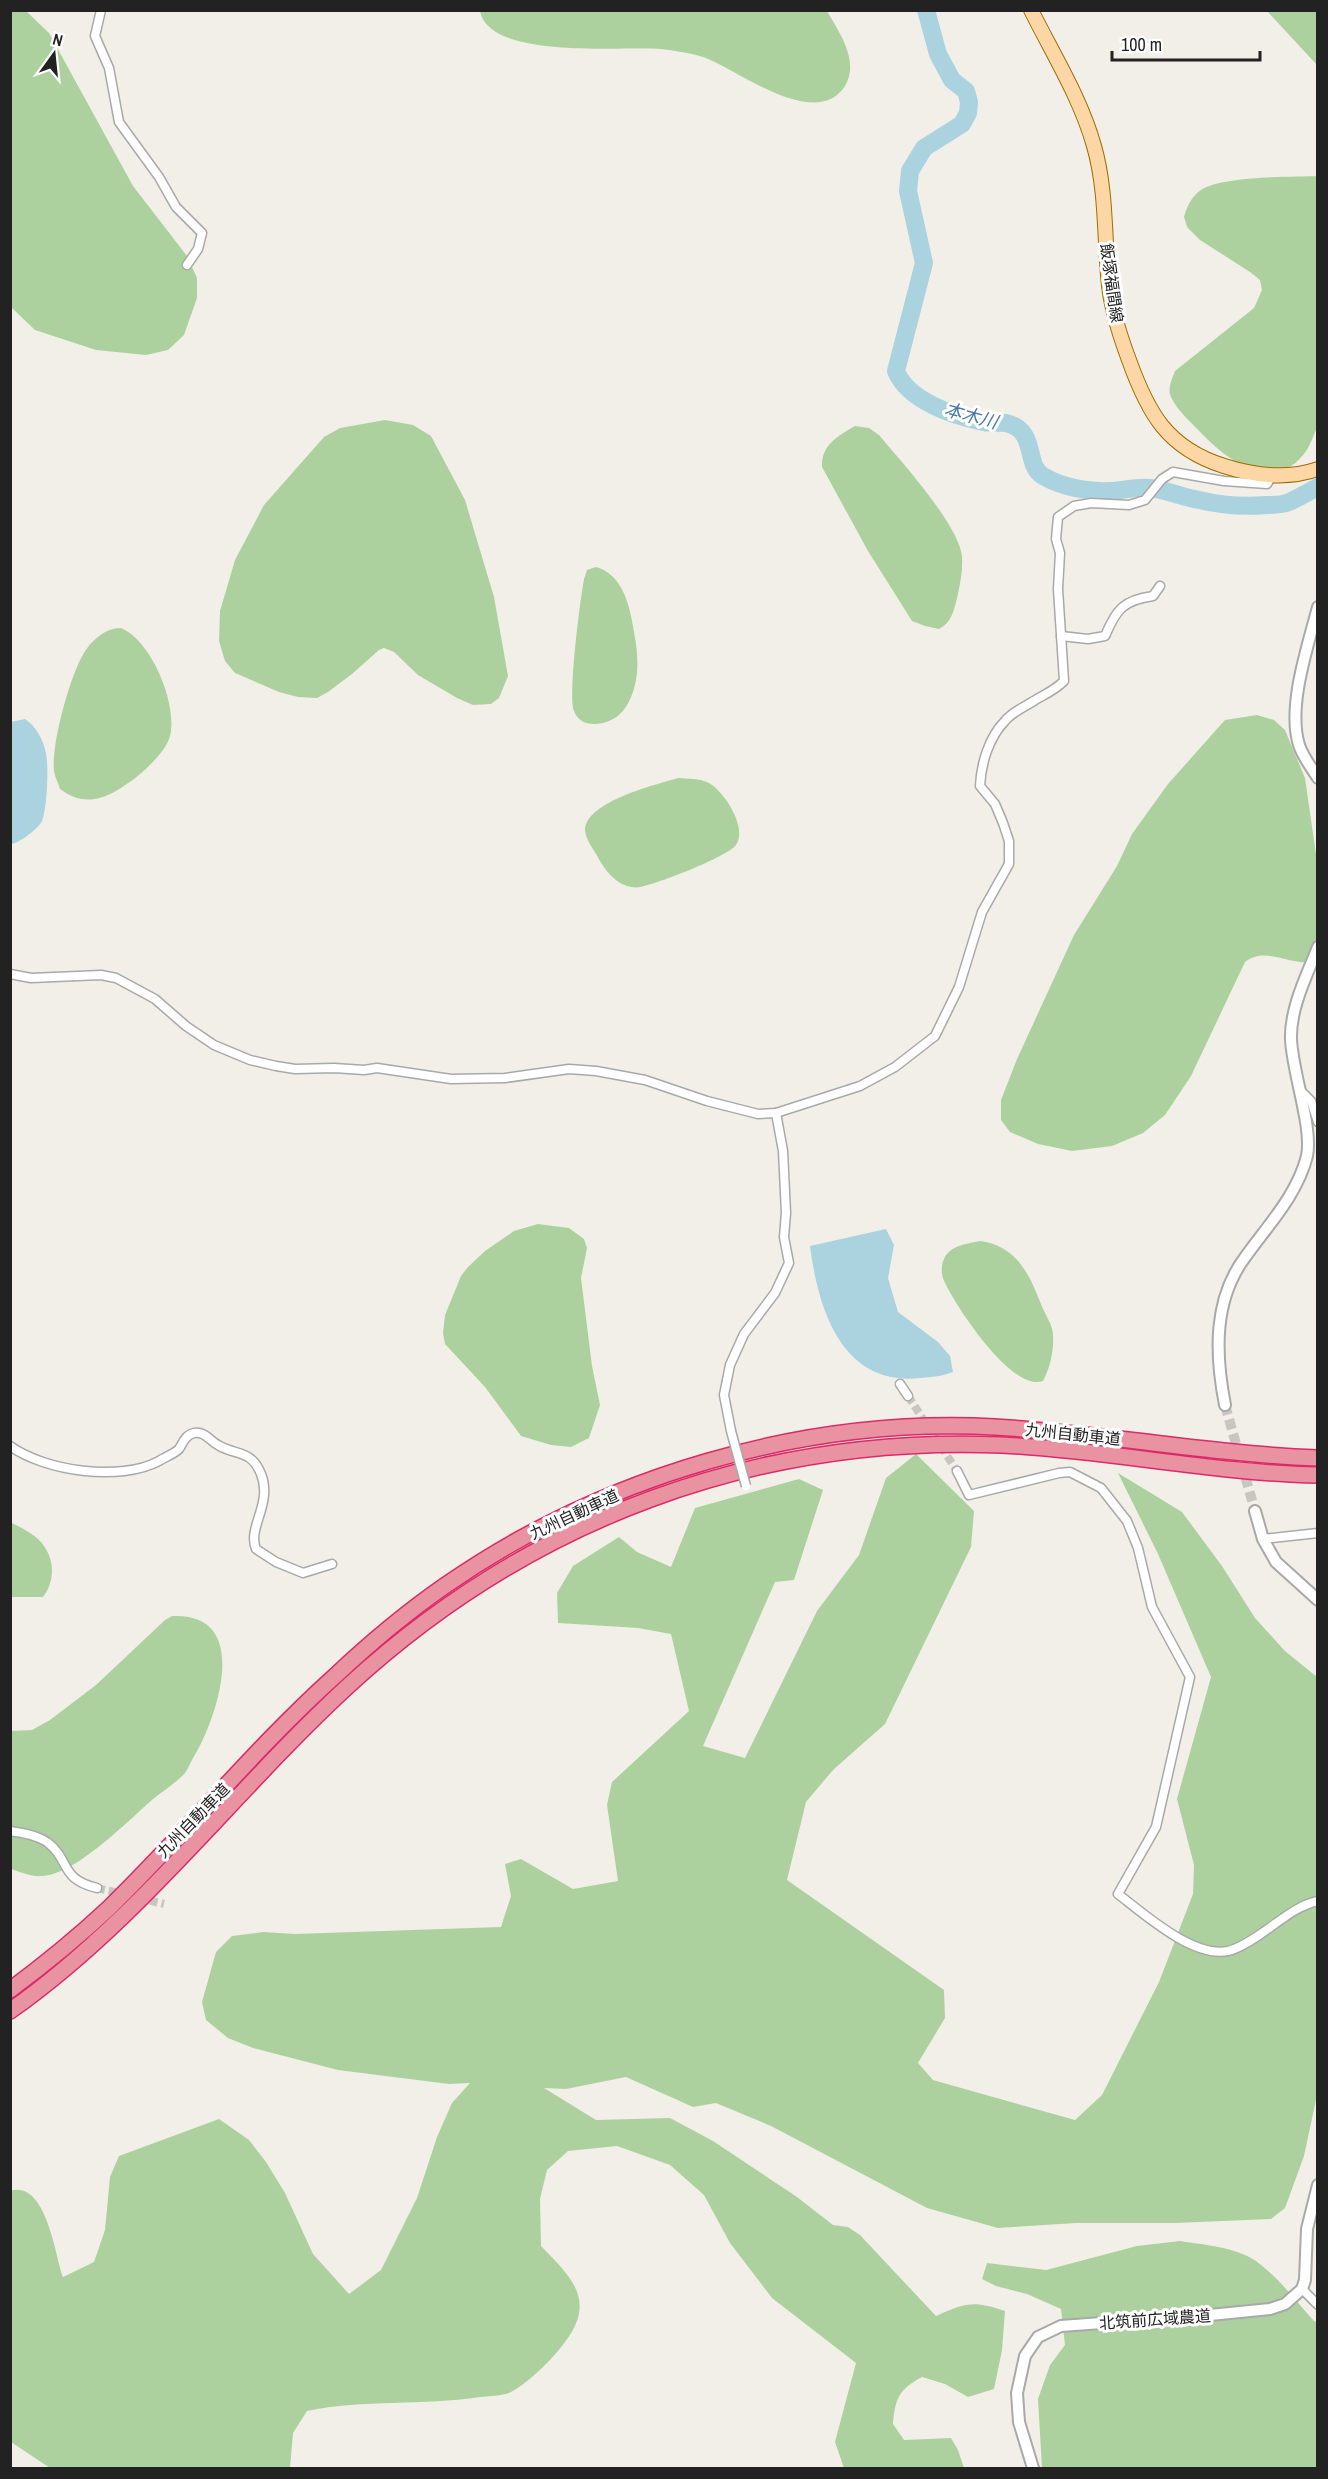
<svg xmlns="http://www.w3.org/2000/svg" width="1328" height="2479" font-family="'Archivo Narrow','Noto Sans JP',sans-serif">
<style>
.forest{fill:#add19e}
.water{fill:#aad3df}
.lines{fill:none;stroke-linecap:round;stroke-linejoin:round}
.river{stroke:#aad3df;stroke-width:18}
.minor-tunnel{stroke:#c8c6c1;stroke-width:8;stroke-dasharray:8 4;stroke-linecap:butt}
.tertiary-tunnel{stroke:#c8c6c1;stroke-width:10;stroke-dasharray:10 5;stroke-linecap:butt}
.minor-casing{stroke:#a9a9a9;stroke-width:11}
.tertiary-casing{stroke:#a9a9a9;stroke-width:14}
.primary-casing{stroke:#a06b00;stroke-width:16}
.motorway-casing{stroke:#dc2a67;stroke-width:18}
.minor{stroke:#fff;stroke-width:8}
.tertiary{stroke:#fff;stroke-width:10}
.primary{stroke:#fcd6a4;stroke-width:14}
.motorway{stroke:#e892a2;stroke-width:15}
.minor-bridge-casing{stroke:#a9a9a9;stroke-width:11;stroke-linecap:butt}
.minor-bridge{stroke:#fff;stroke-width:8}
.labels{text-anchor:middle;stroke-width:6;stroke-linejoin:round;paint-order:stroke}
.street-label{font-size:16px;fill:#222;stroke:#fff}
.water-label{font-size:18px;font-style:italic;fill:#4a7aab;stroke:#fff}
</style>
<rect width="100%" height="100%" fill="#f2efe9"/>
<g class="forest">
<path d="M10,11H26L49,33L133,186L187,256L197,278V298L184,335L168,350L146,355L96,350L35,330L12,308Z"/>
<path d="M480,11H827C839,32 860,61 845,86C816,131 739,71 706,58C692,53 676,51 661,49C622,46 489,60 480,11Z"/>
<path d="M1267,11H1317V65Z"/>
<path d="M1317,176L1318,426C1313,435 1310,448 1303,455C1273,493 1230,462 1204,436C1193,424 1178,412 1171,397C1167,389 1172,379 1175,371L1254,308L1262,290L1260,280L1250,272L1200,240L1187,227L1184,217C1187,206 1192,196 1201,190C1222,176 1291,177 1317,176Z"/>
<path d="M385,420L413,425L431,436L465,500L494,597L508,676L499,698L491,704L473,705L457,698L418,675L394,652L384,648L379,650L352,674L328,692L317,698L298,697L279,692L235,673L225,661L219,641L220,611L235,560L264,505L324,437L340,428Z"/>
<path d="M855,426L869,428L879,435C900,460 960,526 962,557C963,571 960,585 957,598C954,611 951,623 939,629L925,626L912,621L868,551L822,467C821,445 838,436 855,426Z"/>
<path d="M596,567C618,573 627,596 631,616C635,637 640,659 636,680C634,691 629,705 621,713C610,725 581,731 574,711C568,694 580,601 584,579L587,570Z"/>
<path d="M121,628C151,640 178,704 170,736C164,759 118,796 95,799C81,801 71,797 60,789C58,783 55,777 54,771C51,745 70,675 84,653C92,640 105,628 121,628Z"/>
<path d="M1257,715L1274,720L1285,730L1305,778L1317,861V961C1292,968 1267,945 1245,962L1191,1076L1165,1115L1143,1133L1112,1146L1072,1151L1038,1144L1010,1132L1001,1120V1100L1017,1059L1074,935L1117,866L1132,834L1168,784L1225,720Z"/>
<path d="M678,778C688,779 700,778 709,783C725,792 748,829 736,845C727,857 657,884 640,887C636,888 631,887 627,886C612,881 603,867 596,854C592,847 585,838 585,829C588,801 655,785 678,778Z"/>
<path d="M538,1224L569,1228L584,1239L587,1248L581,1278L592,1366L600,1405L589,1438L571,1447L551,1445L521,1436L485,1387L445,1344L443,1333L445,1315L461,1276L468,1267L485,1251L514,1231Z"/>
<path d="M980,1241C1018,1246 1030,1276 1043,1309C1047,1317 1053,1327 1053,1335C1054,1351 1050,1368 1043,1381C1012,1393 955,1305 944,1281C941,1275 941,1264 944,1259C950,1245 967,1244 980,1241Z"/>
<path d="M916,1454L974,1511L971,1547L885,1724L833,1770L806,1802L787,1880L944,1990L945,2018L918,2063L933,2080L1075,2120L1102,2095L1159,1982L1193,1894L1194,1865L1177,1799L1211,1677L1158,1554L1118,1473L1182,1512L1222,1566L1255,1618L1285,1651L1317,1677V2095L1304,2156L1285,2208L1271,2219L1175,2223H1076L998,2228L927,2208L771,2126L716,2103L693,2107L626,2077L566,2089L544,2088L596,2120L670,2118L713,2141L797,2197L833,2225L848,2227L860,2235L936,2316C965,2303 973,2300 1005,2311L1002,2350L994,2389L968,2397L945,2384L922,2377C899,2389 895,2399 893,2424L904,2440L951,2438L958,2450L964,2468H844L835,2442L856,2363L772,2298L730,2243L704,2195L670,2165L617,2146L568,2151L547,2170L540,2199L541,2246C571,2277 597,2300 565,2342C554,2358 528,2383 511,2392C503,2396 489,2396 480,2397C423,2406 364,2399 307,2411L293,2433L290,2468H50L11,2442L10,2191C46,2179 55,2255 63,2277L94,2262L105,2230L110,2177L119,2156L219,2119L249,2140L266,2162L285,2193L313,2254L349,2294L381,2270L417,2198L437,2137L452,2103L470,2083L449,2084L338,2070L253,2048L228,2038L206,2020L202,2002L216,1952L232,1936L263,1932L295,1934L501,1927L511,1896L505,1864L521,1859L573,1889L618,1881L607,1805L612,1782L689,1711L671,1634L638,1628L558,1623L557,1593L573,1566L619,1537L637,1552L671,1567L695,1508L799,1479L823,1490L794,1580L775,1582L703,1746L745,1758L817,1611L859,1555L886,1478Z"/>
<path d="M10,1522C20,1527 32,1533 39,1540C55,1556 56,1580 43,1597H11Z"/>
<path d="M172,1616C252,1612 218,1714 196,1753C192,1759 189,1767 185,1773C176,1783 163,1791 153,1799C128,1821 75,1875 42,1876C32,1877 20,1872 11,1869V1731L32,1730L50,1720L96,1685L165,1620Z"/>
<path d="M1180,2241C1205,2245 1235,2247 1256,2261C1278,2277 1296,2301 1314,2321L1317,2322V2468H1042L1038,2399L1050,2365L1065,2345L1061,2309L1027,2294L996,2286L982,2279L987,2263L1046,2270L1137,2246Z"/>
</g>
<g class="water">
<path d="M25,719C36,726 44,741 46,754C49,765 47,814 41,823C35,831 19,843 11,844V722Z"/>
<path d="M886,1229L894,1245L888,1278L898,1312L938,1342L950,1356L953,1372C943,1376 932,1377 921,1378C842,1387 818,1309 810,1246Z"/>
</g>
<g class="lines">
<path class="river" d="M926,10L938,54L952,80L966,91L969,102L968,113L962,124L924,148L910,171L908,191L924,263L896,371C908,401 954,416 983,422C991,424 999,422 1006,423C1038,430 1024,465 1043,476C1062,487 1087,492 1109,491C1122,491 1137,486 1150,488C1167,490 1182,497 1199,500C1220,505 1245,507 1267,505C1274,505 1283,505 1289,502C1299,498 1308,492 1318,487"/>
<g class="minor-tunnel">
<path d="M908,1396L957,1471"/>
<path d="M97,1888L123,1894"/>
<path d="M138,1898L164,1904"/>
</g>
<path class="tertiary-tunnel" d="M1225,1405L1255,1511"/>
<g class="minor-casing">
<g id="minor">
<path d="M101,10L95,36L109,68L119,122L159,177L176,207L202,233L198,249L187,265"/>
<path d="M1061,636L1088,639L1105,636C1116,610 1123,600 1153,596L1160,586"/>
<path d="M10,974L31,978L101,975L116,978L155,999L186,1026L214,1045L250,1060L276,1066L295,1069L334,1068L364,1070L377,1068L451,1079L505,1078L569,1069L596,1071L645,1080L707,1101L758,1114L776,1113L860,1086L895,1067L935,1036L959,987L982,912L1009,864V841L1003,823L995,804L980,786C981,764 989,737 1005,721C1011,713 1024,707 1032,702C1043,695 1054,691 1064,681L1058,589L1060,553L1056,539L1058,517L1074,506L1091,503L1129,505L1145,500L1162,479L1173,472L1224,481L1267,484L1272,476"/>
<path d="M1299,1089L1311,1101L1318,1122"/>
<path d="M900,1384L908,1396"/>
<path d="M731,1431L724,1395L730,1365L744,1334L775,1293L789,1263L784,1237L786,1213L783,1151L776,1113"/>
<path d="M10,1446C45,1471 120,1482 159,1461C165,1457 174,1454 179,1449C183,1443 185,1435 194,1433C205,1431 210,1441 218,1445C236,1456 251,1449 261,1474C273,1504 247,1527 256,1549L276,1562L303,1573L332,1564"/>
<path d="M957,1471L969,1495L1059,1473L1070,1472L1101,1488L1127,1521L1138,1548L1152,1607L1190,1677L1156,1827L1118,1894C1144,1914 1193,1958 1228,1951C1241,1948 1255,1938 1265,1931C1281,1920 1298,1905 1318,1901"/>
<path d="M1263,1539L1318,1533"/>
<path d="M10,1831C23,1833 36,1835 47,1842C71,1860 59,1879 97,1888"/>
<path d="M1302,2289L1318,2305"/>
</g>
</g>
<g class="tertiary-casing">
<g id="tertiary">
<path d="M1318,607C1308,646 1287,706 1299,745C1303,757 1311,767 1318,778"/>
<path d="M1225,1405C1215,1354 1213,1299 1246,1256C1269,1224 1297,1195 1307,1156C1313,1128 1292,1071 1291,1039C1290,1008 1307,975 1318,947"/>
<path d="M1255,1511L1263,1539L1276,1562L1318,1600"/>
<path d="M1033,2468L1019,2422L1017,2393L1025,2356L1038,2337L1061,2326L1210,2315L1270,2309L1285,2304L1302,2289L1305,2280L1307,2229L1318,2185"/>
</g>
</g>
<g class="primary-casing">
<path id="primary" d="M1031,10C1053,54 1081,99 1094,146C1107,191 1104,240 1109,286C1112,312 1120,336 1129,360C1148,413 1167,448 1224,466C1255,476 1286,480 1318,469"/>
</g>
<g class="motorway-casing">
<g id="motorway">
<path d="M10,1990C45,1964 78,1937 109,1908C186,1833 255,1748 335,1676C370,1643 407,1612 446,1585C603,1476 803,1417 995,1427C1103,1433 1209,1454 1318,1458"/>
<path d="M10,2011C139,1920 232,1793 347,1687C529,1519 755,1435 1002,1445C1108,1450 1212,1473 1318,1475"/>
</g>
</g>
<use href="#minor" class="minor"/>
<use href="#tertiary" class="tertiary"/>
<use href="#primary" class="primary"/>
<use href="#motorway" class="motorway"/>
<g class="minor-bridge-casing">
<path id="minor-bridge" d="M731,1431L746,1486"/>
</g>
<use href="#minor-bridge" class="minor-bridge"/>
</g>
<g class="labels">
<g class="street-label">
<text transform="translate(1112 283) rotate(82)" y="6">飯塚福間線</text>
<text transform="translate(1073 1434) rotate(6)" y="6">九州自動車道</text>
<text transform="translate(574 1514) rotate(-25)" y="6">九州自動車道</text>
<text transform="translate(193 1820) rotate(-46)" y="6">九州自動車道</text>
<text transform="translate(1155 2319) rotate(-4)" y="6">北筑前広域農道</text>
</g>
<g class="water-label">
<text transform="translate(971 416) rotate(15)" y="6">本木川</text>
</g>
</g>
<rect width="1328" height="2479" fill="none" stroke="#222222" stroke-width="24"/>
<g transform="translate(54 54) rotate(15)" stroke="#ffffff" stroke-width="4.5" paint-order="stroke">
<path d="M0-4.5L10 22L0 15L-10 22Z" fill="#222222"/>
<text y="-9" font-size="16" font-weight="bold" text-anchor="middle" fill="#222222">N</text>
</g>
<path d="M1112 51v9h148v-9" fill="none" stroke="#222222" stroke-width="3"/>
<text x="1121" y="51" font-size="18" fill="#222222" stroke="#ffffff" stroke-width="4.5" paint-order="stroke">100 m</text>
</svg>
